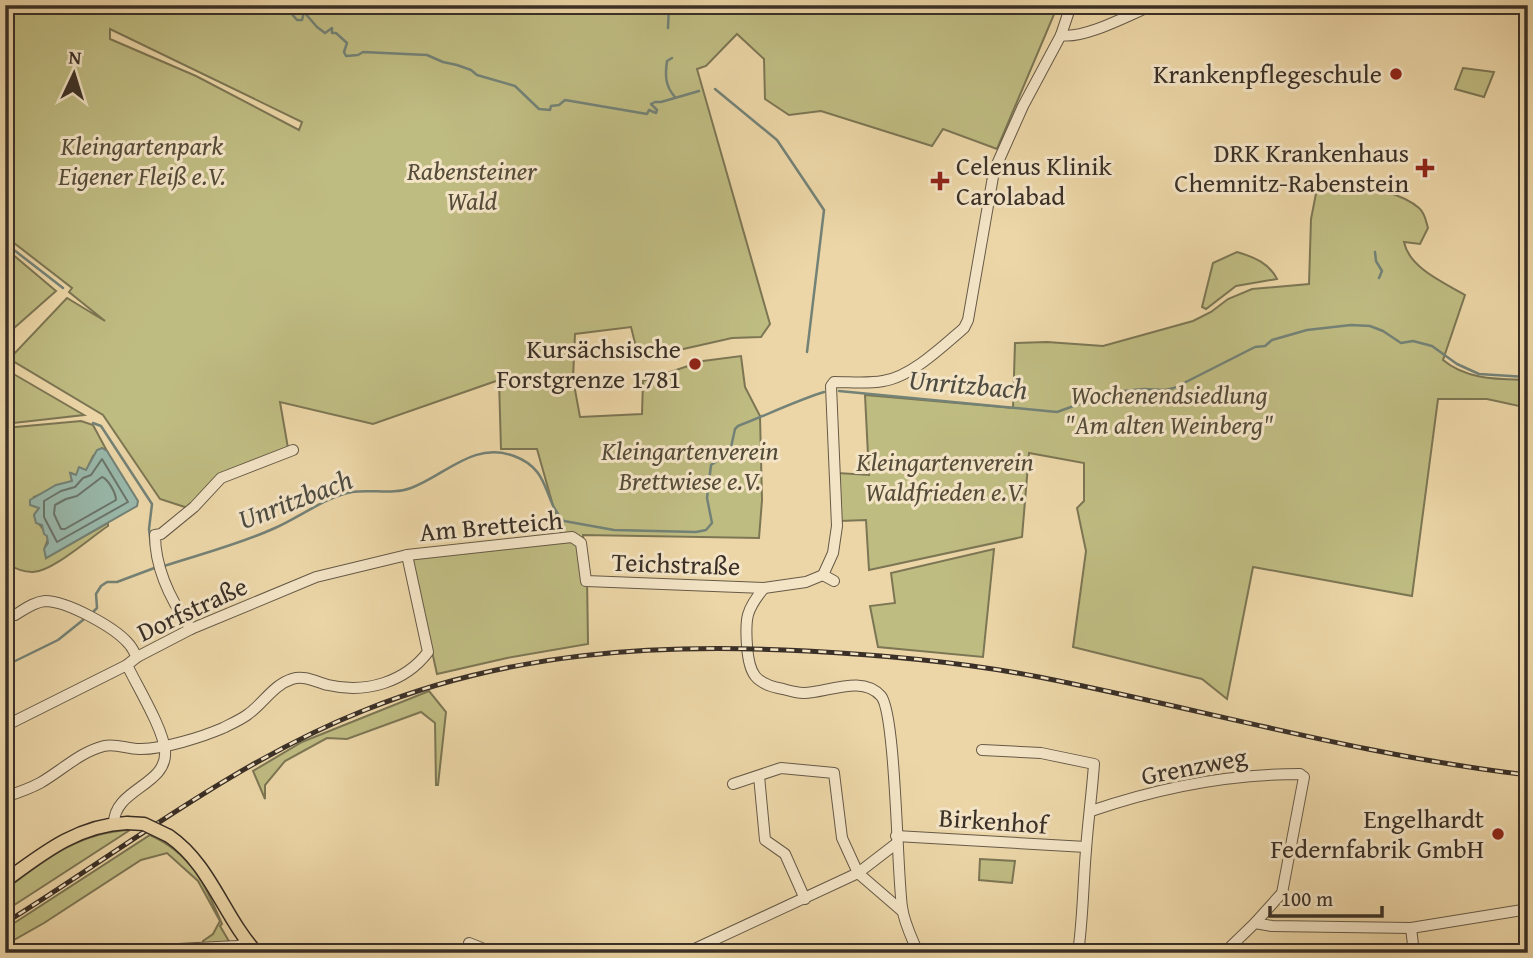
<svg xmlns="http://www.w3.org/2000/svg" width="1533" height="958" font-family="'Gentium Book Plus',serif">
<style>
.green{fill:#bfbc82;stroke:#7c7654;stroke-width:2;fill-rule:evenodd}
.water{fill:#99b9ac;stroke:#738277;stroke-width:2}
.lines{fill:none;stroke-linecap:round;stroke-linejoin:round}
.shore{stroke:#6a746a;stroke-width:2}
.stream{stroke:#738277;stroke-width:2.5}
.minor-casing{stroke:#665a47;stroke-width:12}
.major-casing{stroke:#3a3027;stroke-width:15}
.minor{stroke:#f3e4c6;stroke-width:10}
.major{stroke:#ecd6a7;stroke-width:12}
.rail-casing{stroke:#3a3027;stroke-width:5}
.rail{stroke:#f3e4c6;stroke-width:2.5;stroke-dasharray:8;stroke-linecap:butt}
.major-bridge-casing{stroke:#3a3027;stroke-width:15;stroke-linecap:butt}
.major-bridge{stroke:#ecd6a7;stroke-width:12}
.poi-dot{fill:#8f2418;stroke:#f3e4c6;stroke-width:2.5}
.labels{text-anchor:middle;stroke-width:6;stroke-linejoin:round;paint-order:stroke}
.poi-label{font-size:26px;fill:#3a3027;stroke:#f3e4c6;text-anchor:end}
.park-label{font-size:26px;font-style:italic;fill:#554c39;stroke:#f3e4c6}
.street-label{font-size:26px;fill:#3a3027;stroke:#f3e4c6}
.water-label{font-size:28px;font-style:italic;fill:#4d4b42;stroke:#f3e4c6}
</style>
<rect width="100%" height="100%" fill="#ecd6a7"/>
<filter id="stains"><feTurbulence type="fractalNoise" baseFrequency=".00286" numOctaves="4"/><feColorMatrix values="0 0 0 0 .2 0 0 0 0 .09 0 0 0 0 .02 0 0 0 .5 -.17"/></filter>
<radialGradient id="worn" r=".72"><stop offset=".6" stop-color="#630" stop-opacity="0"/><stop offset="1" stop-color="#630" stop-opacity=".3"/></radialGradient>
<g class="green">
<path d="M5,5H1058L997,149L943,129L932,146L821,111L789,115L765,99L764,59L737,34L706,66L697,69L770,324L761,337L732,338L639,359L631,327L575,334L573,379L580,417L642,414L643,381L703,361L741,356L745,387L760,416L762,500L759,538L583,535L587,576L588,644L507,658L437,674L410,552L561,534L537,449H501L499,380L373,424L280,402L288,448L219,478L188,508L160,499L103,415L13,361L12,356L67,298L105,321L69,292L72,288L5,236ZM110,29L302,122L299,130L196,76L110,39Z"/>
<path d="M1463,68L1494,72L1484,97L1455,89Z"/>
<path d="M1319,178C1348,185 1397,188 1419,208C1425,213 1426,221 1428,228L1420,244L1404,242C1409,268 1445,283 1465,295L1443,360C1467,380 1498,379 1528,380V408L1487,399H1438L1412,596L1253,567L1227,699L1202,679L1073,647L1086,551L1077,508L1084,501V463L1029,453L1022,537L869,570L866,520L840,521L838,473L869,475L865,395L1013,408L1015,343L1047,342L1103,346L1193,321L1211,312L1228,299L1252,289L1309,284L1311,219Z"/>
<path d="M5,248L56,291L5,336Z"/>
<path d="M1237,252C1254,257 1269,263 1277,279L1236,286L1206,309L1202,307L1213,263Z"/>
<path d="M5,369L84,415L5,424Z"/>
<path d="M81,421L93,425L107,451L102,448L93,456L86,471L76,475L71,473L72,481L34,497L39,508L34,515C36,524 45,527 48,539L45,547L46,558L108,523V526C91,537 51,573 32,572C24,572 12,567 5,563V515L11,506L5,497V428Z"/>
<path d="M994,549L983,657L878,647L870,606L895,603L891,573Z"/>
<path d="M429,691L446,712L438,785H436L435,723L421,712L347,739L327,738L285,761L265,785V799L253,771L302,742Z"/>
<path d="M130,830L5,911V890C44,860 79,832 130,830Z"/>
<path d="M150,835C192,854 204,883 222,924L220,926L230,943L203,944V941L213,934L220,921L198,881L167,853L141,860L44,923L5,945V929Z"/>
<path d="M980,859L1015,861L1012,883L979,880Z"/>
</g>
<path class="water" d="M102,448L107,451L138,501L137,506L46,558L44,549L48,543L47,536L44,534L42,525L36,523L34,515L39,508L30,505V500L56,485L72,481L70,473L76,475L79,467L86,470L97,450Z"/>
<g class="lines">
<g class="shore">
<path d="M102,459L128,502L57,542L44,517V501L61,491L75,487L83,478L91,475Z"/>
<path d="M102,477C108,479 116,493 116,500L65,529H61L54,514L55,505L66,499L77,496Z"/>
</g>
<g class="stream">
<path d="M284,5L297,20H302L304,12L317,27L325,33L332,28V33H336L347,43L344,52L346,56L358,55L363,52L427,55L443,62L457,65L471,70L477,75L515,86L539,109L550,110L551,106L559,105L565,100L647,114L649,110L656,113L657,110L651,104L655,102H661L699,91"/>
<path d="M668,28L669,5"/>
<path d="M672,58L667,61C665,75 665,86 675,97"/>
<path d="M715,89L777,140L824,210L807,352"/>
<path d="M5,243L63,288"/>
<path d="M1375,252L1376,261L1382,271L1379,278"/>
<path d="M839,391L1057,412L1113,392L1144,389L1165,390L1174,388L1255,347L1265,346L1272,340L1307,330L1351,325L1370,326L1383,331L1401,343L1413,341L1432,346L1457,364L1479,374L1528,377"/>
<path d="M93,423L101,426L152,504L149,529L151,545"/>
<path d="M164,566C201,554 240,544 275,528C298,518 328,496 352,492C371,489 393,495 411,488C446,475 473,441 514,456C552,470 542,500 564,521L614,530L696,532L706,530L712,523L707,498L711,465L730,452L735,429L738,426C767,415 795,401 824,392"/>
<path d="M92,613L97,608L96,594L101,586L107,582H117L157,567"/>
<path d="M5,666L58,640L83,620"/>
</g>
<g class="minor-casing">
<g id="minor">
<path d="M1061,35C1083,40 1131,14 1153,5"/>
<path d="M823,575L834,581"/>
<path d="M764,588C746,610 745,618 747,646C749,674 755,684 783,689C790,691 797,693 804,693C827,693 862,674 881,696C896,714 897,873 902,907C904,923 912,938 918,953"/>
<path d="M15,615C25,609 34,602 45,601C67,601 114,627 128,643C132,647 134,652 137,657"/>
<path d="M191,629C171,601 155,570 155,535L161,534L194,507L221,478L293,450"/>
<path d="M5,726L127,665L137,657L191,629L316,577L407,555L572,537L581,543L586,581L764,588L806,582L823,575L833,553L837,526L831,386L834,382C850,382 867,384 883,381C911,377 943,346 964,328L968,320L994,171L1023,106L1061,35L1071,5"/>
<path d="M982,750L1041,753L1094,764C1092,793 1088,821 1086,850C1083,885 1083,919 1078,953"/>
<path d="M759,776L765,840L785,854L805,899"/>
<path d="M733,784L781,768L834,773L842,838L858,873L902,911"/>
<path d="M5,797C17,793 29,789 40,783C61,771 80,752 104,746C117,743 129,750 141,749C164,749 202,737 223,728C231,724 240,720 247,715C263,704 273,685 292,679C305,675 316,682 328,685C366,694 405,682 428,652L407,555"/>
<path d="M1091,811C1158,788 1230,774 1300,774L1304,777L1282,893L1255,923L1224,953"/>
<path d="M114,823C114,789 168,785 165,751C164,730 137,686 127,665"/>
<path d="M896,836L1086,847"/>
<path d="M1255,923L1272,926L1411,928L1528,909"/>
<path d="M1411,928L1414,953"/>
<path d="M469,943L494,953"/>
<path d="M100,953L237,946L248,943"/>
<path d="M686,953L858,873L897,843"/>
</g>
</g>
<g class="major-casing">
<g id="major">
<path d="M169,836C211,865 223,916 257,953"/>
<path d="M5,881C43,853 78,825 127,823"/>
</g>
</g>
<use href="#minor" class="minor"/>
<use href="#major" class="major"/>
<g class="rail-casing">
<path id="rail" d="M5,923C124,849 234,762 365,710C509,652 654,643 807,651C885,655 962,662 1039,677C1202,709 1363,756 1528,775"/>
</g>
<use href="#rail" class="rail"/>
<g class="major-bridge-casing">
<path id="major-bridge" d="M127,823L144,824L169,836"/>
</g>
<use href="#major-bridge" class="major-bridge"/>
</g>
<g class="poi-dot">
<circle cx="1396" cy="74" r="7"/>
<path d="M1421.5 157.5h7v7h7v7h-7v7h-7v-7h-7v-7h7z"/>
<path d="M936.5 170.5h7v7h7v7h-7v7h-7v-7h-7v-7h7z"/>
<circle cx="695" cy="364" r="7"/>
<circle cx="1498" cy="834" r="7"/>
</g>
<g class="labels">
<g class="poi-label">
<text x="1382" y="83">Krankenpflegeschule</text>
<text x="1409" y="162">DRK Krankenhaus<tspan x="1409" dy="30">Chemnitz-Rabenstein</tspan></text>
<text x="956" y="175" text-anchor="start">Celenus Klinik<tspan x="956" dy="30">Carolabad</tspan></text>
<text x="681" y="358">Kursächsische<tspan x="681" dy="30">Forstgrenze 1781</tspan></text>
<text x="1484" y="828">Engelhardt<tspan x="1484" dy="30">Federnfabrik GmbH</tspan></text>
</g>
<g class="park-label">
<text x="142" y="155">Kleingartenpark<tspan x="142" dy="30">Eigener Fleiß e.V.</tspan></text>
<text x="472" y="180">Rabensteiner<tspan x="472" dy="30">Wald</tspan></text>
<text x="1169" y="404">Wochenendsiedlung<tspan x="1169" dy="30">"Am alten Weinberg"</tspan></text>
<text x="690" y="460">Kleingartenverein<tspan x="690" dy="30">Brettwiese e.V.</tspan></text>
<text x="945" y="471">Kleingartenverein<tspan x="945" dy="30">Waldfrieden e.V.</tspan></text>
</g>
<g class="street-label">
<text transform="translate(491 526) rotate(-5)" y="9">Am Bretteich</text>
<text transform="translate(676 564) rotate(2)" y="9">Teichstraße</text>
<text transform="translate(192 609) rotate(-25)" y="9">Dorfstraße</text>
<text transform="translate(1194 766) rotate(-11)" y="9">Grenzweg</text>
<text transform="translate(993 821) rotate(4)" y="9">Birkenhof</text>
</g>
<g class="water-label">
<text transform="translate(968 384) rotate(5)" y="10">Unritzbach</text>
<text transform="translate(295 499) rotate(-21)" y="10">Unritzbach</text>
</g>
</g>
<rect width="1533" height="958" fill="none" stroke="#ecd6a7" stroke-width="28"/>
<rect x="7" y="7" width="1519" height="944" fill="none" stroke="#3a3027" stroke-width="3.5"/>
<rect x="14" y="14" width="1505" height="930" fill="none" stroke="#3a3027" stroke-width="2"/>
<g transform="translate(74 74) rotate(4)" stroke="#f3e4c6" stroke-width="5" paint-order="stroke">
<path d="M0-5L12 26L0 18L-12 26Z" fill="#3a3027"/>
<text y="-10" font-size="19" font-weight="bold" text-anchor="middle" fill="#3a3027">N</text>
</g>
<path d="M1270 906v10h112v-10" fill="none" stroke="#3a3027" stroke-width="3.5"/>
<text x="1281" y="906" font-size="21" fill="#3a3027" stroke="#f3e4c6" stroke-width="5" paint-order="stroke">100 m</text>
<rect width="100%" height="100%" filter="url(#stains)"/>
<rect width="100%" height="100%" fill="url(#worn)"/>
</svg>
